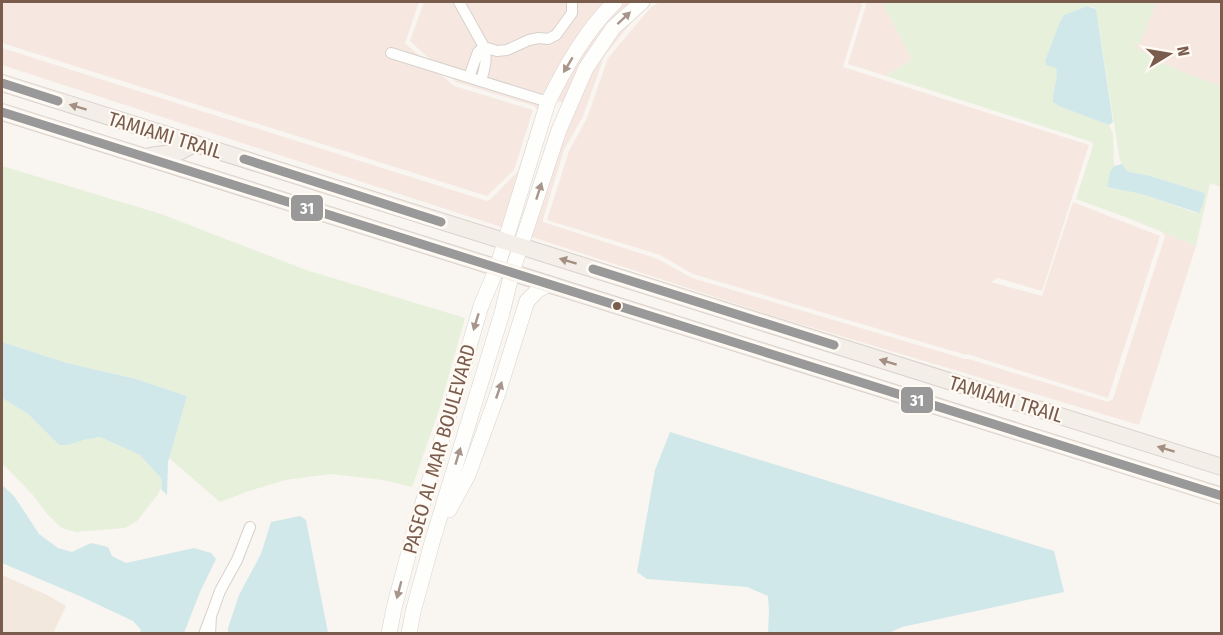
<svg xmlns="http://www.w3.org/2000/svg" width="1223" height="635" font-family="'Fira Sans Condensed',sans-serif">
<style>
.residential{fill:#f2e8de}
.commercial{fill:#f6e8e1}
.green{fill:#e7f0db;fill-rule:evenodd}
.water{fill:#d0e8ea}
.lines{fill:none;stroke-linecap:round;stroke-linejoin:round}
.minor-casing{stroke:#d7d1cb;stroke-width:12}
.secondary-casing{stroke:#d9d2cb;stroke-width:16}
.primary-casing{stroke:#dad1cc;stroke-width:18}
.minor{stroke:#fefefd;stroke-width:10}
.secondary{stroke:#fefefd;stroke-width:15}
.primary{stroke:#f3eee8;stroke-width:16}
.bus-1-casing{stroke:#fffaf3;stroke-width:14}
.bus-1{stroke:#999;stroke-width:9}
.oneway{fill:#a8958b}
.oneway2{fill:#a48f83}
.bus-dot{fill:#7a5c4d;stroke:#fffaf3;stroke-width:2}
.labels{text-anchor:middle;stroke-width:4.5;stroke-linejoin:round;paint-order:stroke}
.street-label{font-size:20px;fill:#7a5c4d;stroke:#fffaf3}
.line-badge{stroke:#fffaf3;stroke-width:2}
.badge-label{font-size:16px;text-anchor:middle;font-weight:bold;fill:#fff}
</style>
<rect width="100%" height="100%" fill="#f9f5f0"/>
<path class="residential" d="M2,575L47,595L66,606L53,633H2Z"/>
<g class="commercial">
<path d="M2,2H419L405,43L454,86L533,110L514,170L487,196L2,43Z"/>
<path d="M424,2H453L477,46L473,51L465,71L432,61L410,41Z"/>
<path d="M466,2H567V3L566,12L552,32L498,47L488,43Z"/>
<path d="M578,2H608L545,96L487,78L491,55L497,56L531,44L539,43L577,13Z"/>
<path d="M622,2H635L564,103L555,100L592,36Z"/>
<path d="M649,2H652L630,24L604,57L583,116L564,150L543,219V222L658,259L692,278L965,359H969L1108,402L1113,399L1165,236L1162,232L1129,219L1139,222L1196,246L1139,425L767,314L529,236L564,131L591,70L617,31Z"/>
<path d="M660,2H860L862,5L843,67L1089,145L1042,291L998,278L991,282L1042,296L1073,202L1160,236L1108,398L967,354L966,355L693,274L660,255L547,220L569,151L587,118L608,58L651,7Z"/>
<path d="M865,2H882L912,59L886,76L848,64L866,5Z"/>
<path d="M1156,2H1221V86L1182,72L1142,52L1131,44L1140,43Z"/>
<path d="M2,48L487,201L491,199L518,171L537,109L534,106L456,82L450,77L541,106L504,228L2,65Z"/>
</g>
<g class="green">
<path d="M882,2H1156L1140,44H1132C1158,64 1190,75 1221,86V187L1210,183L1196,246L1139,222L1076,199L1093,146L1092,142L886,76L912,59ZM1087,6L1093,7L1096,9L1120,161L1123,166L1127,171L1134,173L1147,175L1205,193L1196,213L1141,194L1107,187L1110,172L1114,166L1113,134L1109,125L1061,107L1053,93C1056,84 1058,77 1056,68L1060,22L1064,15Z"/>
<path d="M2,166L161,214L306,270L465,318L439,410L412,487L383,480L331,474L285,480L246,492L220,502L169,458L187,396L136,379L67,363L2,342Z"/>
<path d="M2,398L28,414L59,445L100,437L140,455L161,478L162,485L158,494L137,521L125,528L76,532L62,528L48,515L32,494L2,463Z"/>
</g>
<g class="water">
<path d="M1087,6L1096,9L1113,122L1109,125L1061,107L1053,102C1052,89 1059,80 1056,68L1046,65L1045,61L1060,22L1064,15Z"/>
<path d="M1122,164L1127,171L1134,173L1147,175L1205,193L1203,204L1199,213L1141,194L1107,187L1110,172L1114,166Z"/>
<path d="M2,342L67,363L136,379L187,396L168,462L167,495L161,489L162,485L161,478L140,455L100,437L84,440L67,445H59L28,414L2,398Z"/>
<path d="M670,432L1054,551L1064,592L902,627L889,633H768L769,611L768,596L747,587L647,579L637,572L655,470Z"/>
<path d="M2,485L14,496L39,534L58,548L72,552L91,543L108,547L112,556L126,563L194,548L211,553L216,559L200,592L184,633H140L141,630L133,621L82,597L2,563Z"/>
<path d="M300,516L306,520L328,633H228V628L239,595L261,554L271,522Z"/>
</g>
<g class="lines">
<g class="minor-casing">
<g id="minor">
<path d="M459,2L484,47L497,51L507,50L529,40L539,38L548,39L556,35L572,13V2"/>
<path d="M391,53L548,102"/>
<path d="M469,77L478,52L484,47C488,59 484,70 481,81"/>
<path d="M211,616L220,591L237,560L250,527"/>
<path d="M204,634L211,616L210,634"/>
</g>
</g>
<g class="secondary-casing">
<g id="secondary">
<path d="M449,510L468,475L498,393L527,301L538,290L549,284"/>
<path d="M389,634L394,608L414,533L481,306L497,268L548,102C566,66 586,30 615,2"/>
<path d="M409,634L413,612L433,539L502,313L512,272L559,130L586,68L613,28L642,2"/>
</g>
</g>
<g class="primary-casing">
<g id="primary">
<path d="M2,83L1222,467"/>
<path d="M2,112L1222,496"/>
<path d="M150,156L179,152L194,144"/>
</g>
</g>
<use href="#minor" class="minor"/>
<use href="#secondary" class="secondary"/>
<use href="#primary" class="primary"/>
<g class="bus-1-casing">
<g id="bus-1">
<path d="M2,83L58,101"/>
<path d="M2,112L1222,496"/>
<path d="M244,159L441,222"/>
<path d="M593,269L834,345"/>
</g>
</g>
<use href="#bus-1" class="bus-1"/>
</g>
<defs><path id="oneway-solid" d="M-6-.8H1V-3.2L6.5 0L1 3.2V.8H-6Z" transform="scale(1.5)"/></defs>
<g class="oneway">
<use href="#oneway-solid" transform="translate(624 18) rotate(-43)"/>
<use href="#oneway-solid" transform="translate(568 65) rotate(121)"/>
<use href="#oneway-solid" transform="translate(539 191) rotate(-72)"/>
<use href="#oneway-solid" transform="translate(476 322) rotate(107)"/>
<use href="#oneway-solid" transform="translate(499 390) rotate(-71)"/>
<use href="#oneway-solid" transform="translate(458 456) rotate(-73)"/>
<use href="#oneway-solid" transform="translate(399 590) rotate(105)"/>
</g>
<g class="oneway2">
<use href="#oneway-solid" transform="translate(78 107) rotate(-163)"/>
<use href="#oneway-solid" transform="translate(568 261) rotate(-163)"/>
<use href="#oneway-solid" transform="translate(888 362) rotate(-163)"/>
<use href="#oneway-solid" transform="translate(1166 449) rotate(-163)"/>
</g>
<circle class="bus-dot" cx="617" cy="306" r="5"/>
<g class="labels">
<g class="street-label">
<text transform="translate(165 135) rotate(17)" y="7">TAMIAMI TRAIL</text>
<text transform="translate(1006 399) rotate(17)" y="7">TAMIAMI TRAIL</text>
<text transform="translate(439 449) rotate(-74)" y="7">PASEO AL MAR BOULEVARD</text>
</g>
</g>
<g class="line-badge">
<rect x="290" y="194" width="34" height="28" rx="6" fill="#999"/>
<rect x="900" y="386" width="34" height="28" rx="6" fill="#999"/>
</g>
<g class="badge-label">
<text x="307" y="214">31</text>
<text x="917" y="406">31</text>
</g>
<rect width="1223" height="635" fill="none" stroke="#7a5c4d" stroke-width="6"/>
<g transform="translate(1169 54) rotate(79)" stroke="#fffaf3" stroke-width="4.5" paint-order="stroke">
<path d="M0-4.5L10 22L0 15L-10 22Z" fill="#7a5c4d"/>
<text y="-9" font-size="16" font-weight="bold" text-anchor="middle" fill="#7a5c4d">N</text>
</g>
</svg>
